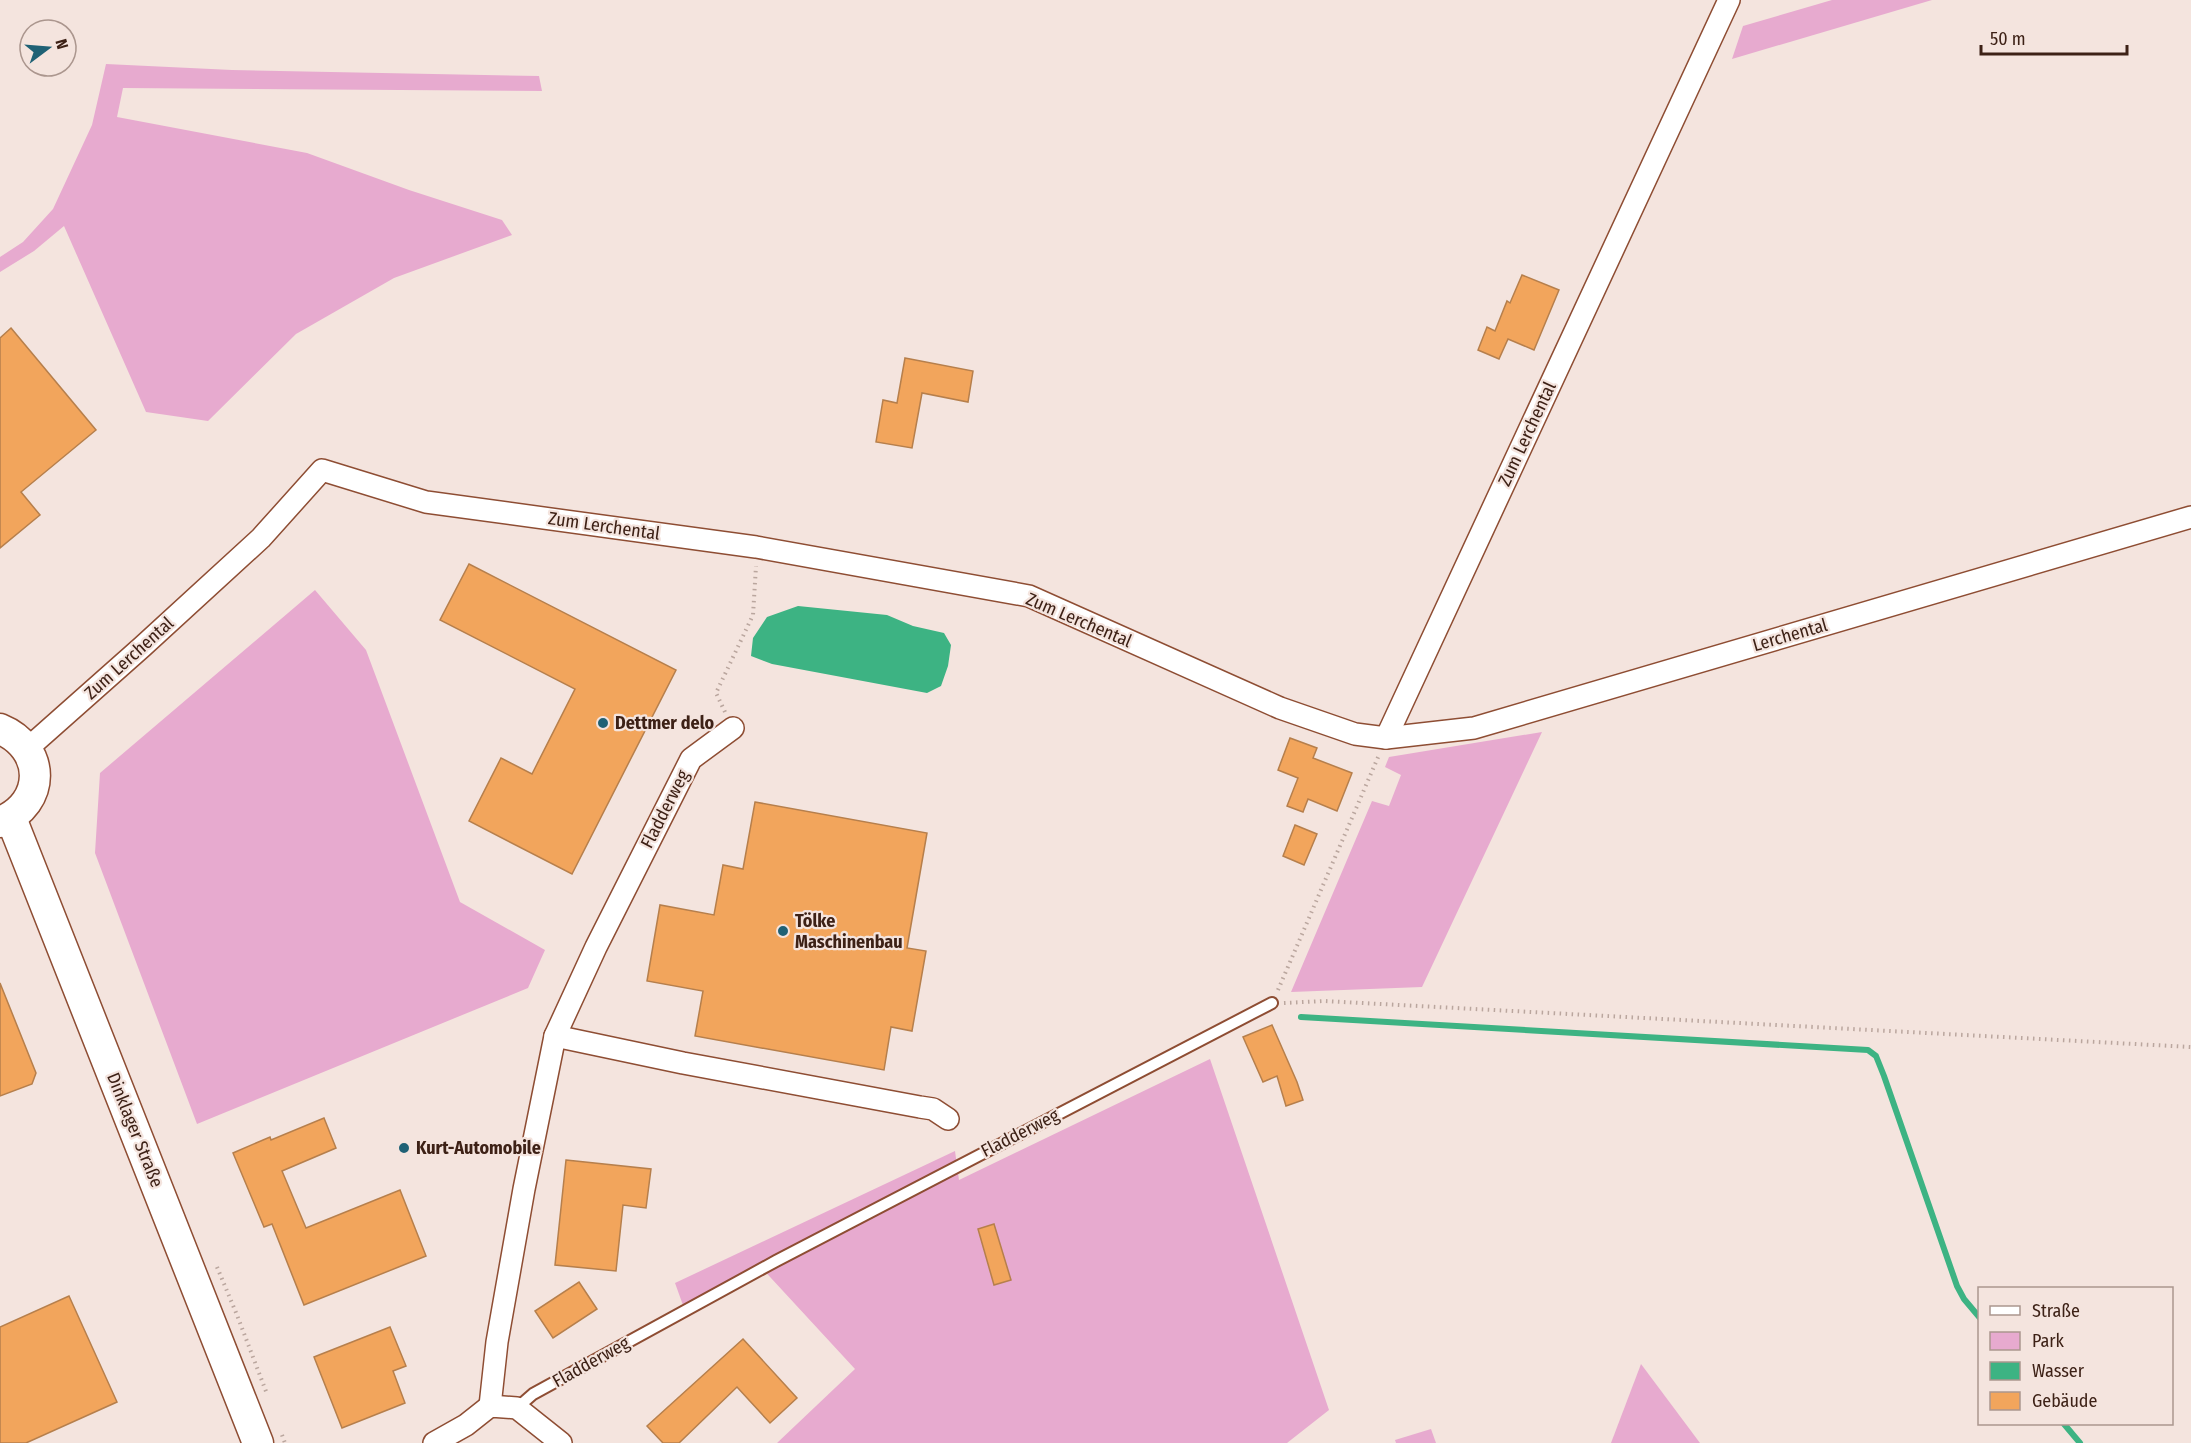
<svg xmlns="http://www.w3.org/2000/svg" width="2191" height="1443" font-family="'Fira Sans Condensed',sans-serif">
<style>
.green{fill:#e7aacf}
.water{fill:#3db383}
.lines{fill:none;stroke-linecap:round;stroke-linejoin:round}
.stream{stroke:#3db383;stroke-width:6}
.building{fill:#f2a55c;stroke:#b67f4c;stroke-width:1.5}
.service-casing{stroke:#8e4d33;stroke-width:14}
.minor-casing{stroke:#8e4d33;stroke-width:24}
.secondary-casing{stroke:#8e4d33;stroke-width:33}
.path{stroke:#baa69e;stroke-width:4;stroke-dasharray:1.5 4.5;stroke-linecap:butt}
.service{stroke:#fff;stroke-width:10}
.minor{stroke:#fff;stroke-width:21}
.secondary{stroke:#fff;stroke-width:30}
.poi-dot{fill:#1f6175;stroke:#f4e4de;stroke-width:2}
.labels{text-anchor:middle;stroke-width:4.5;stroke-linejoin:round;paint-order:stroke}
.street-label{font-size:18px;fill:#3d2116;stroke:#f4e4de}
.poi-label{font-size:18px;font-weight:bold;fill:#3d2116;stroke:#f4e4de;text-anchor:start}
</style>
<rect width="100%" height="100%" fill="#f4e4de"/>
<g class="green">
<path d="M1832,0H1932L1732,59L1743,26Z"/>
<path d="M106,64L232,70L539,76L542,91L123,88L117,117L307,153L409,190L502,220L512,235L394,278L296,334L208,421L146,412L64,226L34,251L0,272V257L23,242L53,209L92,125Z"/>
<path d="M315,590L366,650L460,902L545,950L528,988L197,1124L95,853L100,773Z"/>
<path d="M1542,732L1422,987L1291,992L1372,801L1389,806L1401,775L1385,767L1389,757Z"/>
<path d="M1210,1059L1329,1410L1287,1443H777L855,1369L759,1265L684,1308L675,1283L955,1151L959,1180Z"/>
<path d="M1641,1364L1700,1443H1611Z"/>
<path d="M1431,1429L1436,1443H1396L1395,1440Z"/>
</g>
<path class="water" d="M798,606L887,615L913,626L944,633L951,645L948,666L941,686L927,693L772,664L751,656L753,638L767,617Z"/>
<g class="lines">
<g class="stream">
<path d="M1301,1017L1868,1050L1876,1056L1884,1076L1957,1286L1964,1299L1980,1318"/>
<path d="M2064,1424L2080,1443"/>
</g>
</g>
<g class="building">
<path d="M1522,275L1559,290L1534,350L1508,339L1499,359L1478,350L1487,327L1495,331L1507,301L1510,303Z"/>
<path d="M11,328L96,430L21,492L40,515L0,548V338Z"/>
<path d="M905,358L973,371L968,402L922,393L912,448L876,442L883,400L897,403Z"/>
<path d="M469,564L676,670L572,874L469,821L501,758L532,774L575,689L440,620Z"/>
<path d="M1290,738L1317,748L1313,758L1352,773L1337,811L1308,799L1303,812L1287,806L1298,778L1278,770Z"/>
<path d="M755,802L927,833L907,948L926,951L912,1031L891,1027L884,1070L695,1036L703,991L647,981L660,905L714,915L723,865L743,869Z"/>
<path d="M1295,825L1317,834L1304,865L1283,856Z"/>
<path d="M0,983L36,1073L32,1084L0,1096Z"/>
<path d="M1272,1025L1297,1082L1303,1100L1286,1106L1277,1076L1263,1082L1243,1037Z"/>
<path d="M324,1118L336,1148L282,1171L306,1228L400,1190L426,1256L304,1305L272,1224L264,1227L233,1153L270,1137L271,1140Z"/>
<path d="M566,1160L651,1169L646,1208L623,1205L616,1271L555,1265Z"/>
<path d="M994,1224L1011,1280L994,1285L978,1229Z"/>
<path d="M579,1282L597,1309L553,1338L535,1311Z"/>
<path d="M69,1296L117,1402L26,1443H0V1327Z"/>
<path d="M390,1327L406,1366L393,1371L405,1403L342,1428L314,1357Z"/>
<path d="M743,1339L797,1398L770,1423L737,1387L679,1443H663L647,1426Z"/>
</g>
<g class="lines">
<g class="service-casing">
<path id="service" d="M517,1408L533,1394L776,1261L1272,1003"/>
</g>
<g class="minor-casing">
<g id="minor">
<path d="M1386,738L1729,0"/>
<path d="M27,749L142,647L261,538L322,470L426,502L756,547L1029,596L1280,708L1355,734L1386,738L1474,728L2191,517"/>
<path d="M555,1036L683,1063L920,1107L933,1109L948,1119"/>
<path d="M490,1406L497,1342L524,1189L555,1036L596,947L691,759L733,728"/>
<path d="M434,1443L466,1425L490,1406L517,1408L561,1443"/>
</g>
</g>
<g class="secondary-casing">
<g id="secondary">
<path d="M0,729C46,748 47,803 0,822"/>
<path d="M11,818L258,1443"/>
</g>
</g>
<g class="path">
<path d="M725,712L716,693L753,615L756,566"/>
<path d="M1278,990L1379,755"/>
<path d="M1284,1003L1324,1001L2191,1047"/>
<path d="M217,1267L237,1315L267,1394"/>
<path d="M282,1435L285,1443"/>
</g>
<use href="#service" class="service"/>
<use href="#minor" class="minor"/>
<use href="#secondary" class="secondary"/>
</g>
<g class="poi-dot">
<circle cx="603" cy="723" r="6"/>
<circle cx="783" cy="931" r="6"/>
<circle cx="404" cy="1148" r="6"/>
</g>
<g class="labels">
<g class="street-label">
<text transform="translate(1527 434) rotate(-65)" y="6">Zum Lerchental</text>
<text transform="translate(604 526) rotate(8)" y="6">Zum Lerchental</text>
<text transform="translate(1079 620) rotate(23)" y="6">Zum Lerchental</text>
<text transform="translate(1790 635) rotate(-16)" y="6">Lerchental</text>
<text transform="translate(129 658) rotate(-42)" y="6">Zum Lerchental</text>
<text transform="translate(665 809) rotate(-63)" y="6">Fladderweg</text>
<text transform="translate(135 1130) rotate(68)" y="6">Dinklager Straße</text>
<text transform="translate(1020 1133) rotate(-27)" y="6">Fladderweg</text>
<text transform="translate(591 1362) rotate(-29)" y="6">Fladderweg</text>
</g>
<g class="poi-label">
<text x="615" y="729">Dettmer delo</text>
<text x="795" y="927">Tölke<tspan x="795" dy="21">Maschinenbau</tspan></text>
<text x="416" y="1154">Kurt-Automobile</text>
</g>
</g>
<rect x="1978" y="1287" width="195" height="138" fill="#f4e4de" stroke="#ab968e" stroke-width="1.5"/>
<rect x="1990" y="1306" width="30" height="9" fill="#ffffff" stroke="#ab968e" stroke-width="1.5"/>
<text x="2032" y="1317" font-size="18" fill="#3d2116">Straße</text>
<rect x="1990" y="1332" width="30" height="18" fill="#e7aacf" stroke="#ab968e" stroke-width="1.5"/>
<text x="2032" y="1347" font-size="18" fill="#3d2116">Park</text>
<rect x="1990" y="1362" width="30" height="18" fill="#3db383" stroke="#ab968e" stroke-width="1.5"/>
<text x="2032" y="1377" font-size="18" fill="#3d2116">Wasser</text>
<rect x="1990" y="1392" width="30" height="18" fill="#f2a55c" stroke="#ab968e" stroke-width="1.5"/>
<text x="2032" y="1407" font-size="18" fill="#3d2116">Gebäude</text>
<g transform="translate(48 48) rotate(74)"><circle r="28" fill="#f4e4de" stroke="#ab968e" stroke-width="1.5"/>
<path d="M0-4.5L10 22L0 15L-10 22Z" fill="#1f6175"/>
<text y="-9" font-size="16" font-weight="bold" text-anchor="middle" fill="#3d2116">N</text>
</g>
<path d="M1981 45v9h146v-9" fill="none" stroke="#3d2116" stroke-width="3"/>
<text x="1990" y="45" font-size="18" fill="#3d2116" stroke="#f4e4de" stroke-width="4.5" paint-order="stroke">50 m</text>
</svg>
